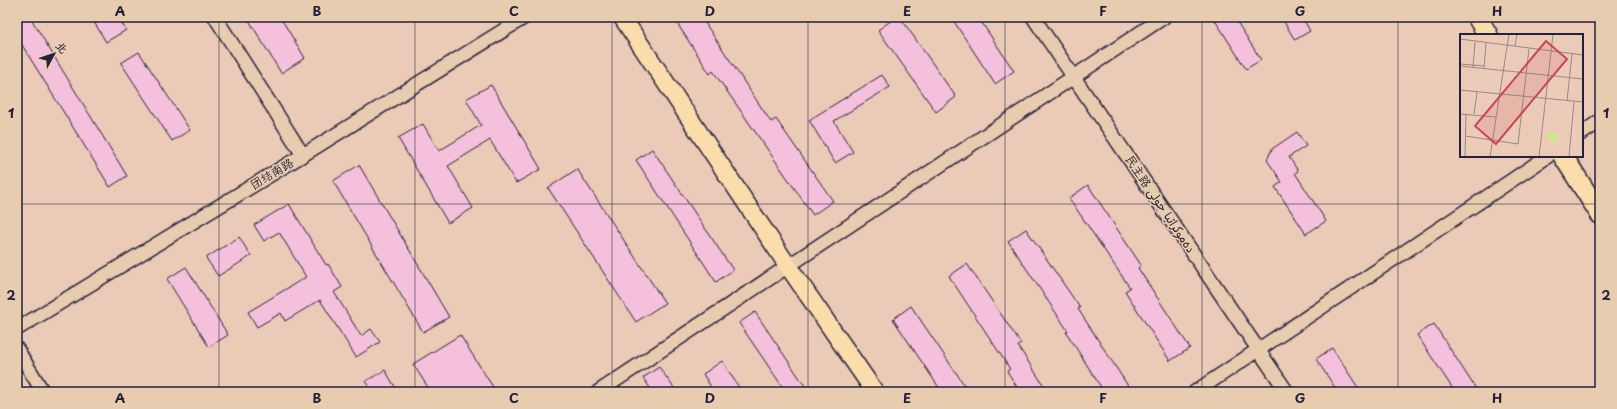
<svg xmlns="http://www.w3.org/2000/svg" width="1617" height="409" font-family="'Playpen Sans','Playpen Sans Arabic','LXGW WenKai TC',sans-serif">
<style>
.building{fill:#f5c0db;stroke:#22223b}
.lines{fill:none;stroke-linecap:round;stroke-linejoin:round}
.minor-casing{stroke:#22223b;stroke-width:16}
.major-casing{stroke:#22223b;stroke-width:20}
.highway-casing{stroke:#22223b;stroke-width:22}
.minor{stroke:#e8ccaf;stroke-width:13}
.major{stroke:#faddab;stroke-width:17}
.highway{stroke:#faddab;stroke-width:19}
.grid{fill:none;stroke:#22223b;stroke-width:1;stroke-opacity:0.55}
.labels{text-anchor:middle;stroke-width:3;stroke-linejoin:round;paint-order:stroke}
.street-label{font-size:12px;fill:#22223b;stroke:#e8ccaf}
.inset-road{fill:none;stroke:#9b8786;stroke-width:1}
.view{fill:#c84759;fill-opacity:0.15;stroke:#c84759;stroke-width:2}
.inset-edge{fill:none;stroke:#22223b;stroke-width:2}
.neatline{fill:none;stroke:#22223b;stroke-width:1.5}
.grid-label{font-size:13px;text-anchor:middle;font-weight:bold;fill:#22223b}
</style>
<rect width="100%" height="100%" fill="#ebcab8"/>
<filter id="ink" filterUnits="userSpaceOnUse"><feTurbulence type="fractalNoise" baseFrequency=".025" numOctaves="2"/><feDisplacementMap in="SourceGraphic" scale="8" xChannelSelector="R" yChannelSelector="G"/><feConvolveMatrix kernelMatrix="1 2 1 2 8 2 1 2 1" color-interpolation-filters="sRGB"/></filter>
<g filter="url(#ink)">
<g class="building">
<path d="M17,17H30L127,176L110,187L17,37Z"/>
<path d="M91,17H118L126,30L106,42Z"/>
<path d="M247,17H280L305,58L281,73Z"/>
<path d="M673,17H701L771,122L776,119L833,201L813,215L713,71L710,74Z"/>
<path d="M896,17H900L956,97L936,112L878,30Z"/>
<path d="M951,17H978L1014,71L995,84Z"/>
<path d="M1213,17H1234L1261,60L1246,69Z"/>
<path d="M1281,17H1302L1310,31L1295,40Z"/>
<path d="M139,52L190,130L172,141L121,63Z"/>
<path d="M882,75L890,87L834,121L853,152L835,163L809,120Z"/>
<path d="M491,85L541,169L516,183L490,140L448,166L473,208L448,223L398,138L423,124L439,151L481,125L466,99Z"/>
<path d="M1297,132L1306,146L1289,157L1298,171L1295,173L1326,221L1306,234L1275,187L1282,182L1267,160L1272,149Z"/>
<path d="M652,149L733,270L716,282L636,160Z"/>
<path d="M359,165L449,317L423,332L333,181Z"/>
<path d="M577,169L665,303L636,322L548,188Z"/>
<path d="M1088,185L1141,265L1138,268L1190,348L1170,361L1125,291L1130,288L1069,198Z"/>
<path d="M289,204L326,265L328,264L342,287L334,292L361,336L371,329L380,342L356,357L320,300L285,321L281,313L257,327L248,312L306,277L279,232L264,241L254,225Z"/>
<path d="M1026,229L1080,308L1078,309L1132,392H1104L1066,332L1068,331L1008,241Z"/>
<path d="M239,237L251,256L218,276L206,258Z"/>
<path d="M967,264L1021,344L1018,346L1048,392H1020L1007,371L1010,369L949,276Z"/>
<path d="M186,267L228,335L209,347L167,279Z"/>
<path d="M911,306L965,386L956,392H942L893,319Z"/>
<path d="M755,312L809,392H786L739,323Z"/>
<path d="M1434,324L1478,392H1455L1417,335Z"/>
<path d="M460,335L496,392H431L413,364Z"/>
<path d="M1332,348L1361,392H1338L1316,359Z"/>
<path d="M722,361L742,392H714L703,374Z"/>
<path d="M659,367L677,392H653L643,378Z"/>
<path d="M385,370L398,392H373L366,381Z"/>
</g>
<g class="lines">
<g class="minor-casing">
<g id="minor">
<path d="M215,17L303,155"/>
<path d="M1033,17L1287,392"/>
<path d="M1582,133L1600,121"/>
<path d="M17,329L303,155L525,17"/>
<path d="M17,349L43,392"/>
<path d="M598,392L1164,17"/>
<path d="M1195,392L1548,156"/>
</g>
</g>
<g class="major-casing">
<path id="major" d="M622,17L788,266L875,392"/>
</g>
<g class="highway-casing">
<g id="highway">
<path d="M1477,17L1488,35"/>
<path d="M1563,156L1600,214"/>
</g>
</g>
<use href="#minor" class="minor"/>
<use href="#major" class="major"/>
<use href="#highway" class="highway"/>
</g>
</g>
<path class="grid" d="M219,17V392M415,17V392M612,17V392M808,17V392M1005,17V392M1202,17V392M1398,17V392M17,204H1600"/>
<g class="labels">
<g class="street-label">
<text transform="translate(272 174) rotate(-31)" y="4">团结南路</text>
<text transform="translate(1160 204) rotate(56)" y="4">民主路 دەموكراتيا جولى</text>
</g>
</g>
<g transform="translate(1460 34)">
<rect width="123" height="123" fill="#ebcab8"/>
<path d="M87 103a6 6 0 1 1 12 0a6 6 0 1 1-12 0Z" fill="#d5e194"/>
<path class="inset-road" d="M0,5L123,21M55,12L57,0M0,30L24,32M0,32L123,45M13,33L15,8M24,35L26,9M0,56L123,68M107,67L112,20M0,80L36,83M14,80L17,58M5,102L58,110L69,15M5,123L6,80M30,123L49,0M79,123L93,0M109,123L114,68"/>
<path class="view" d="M86,7L107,25L36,110L15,92Z"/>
<rect width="123" height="123" class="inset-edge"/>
</g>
<rect width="1617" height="409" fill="none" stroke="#e8ccaf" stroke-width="44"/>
<g transform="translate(54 54) rotate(50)" stroke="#e8ccaf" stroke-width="3" paint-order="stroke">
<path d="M0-3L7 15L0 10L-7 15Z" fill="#22223b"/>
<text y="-6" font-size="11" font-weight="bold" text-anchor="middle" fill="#22223b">北</text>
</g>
<rect x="22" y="22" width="1573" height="365" class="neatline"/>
<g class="grid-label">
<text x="120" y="16">A</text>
<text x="317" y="16">B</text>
<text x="514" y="16">C</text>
<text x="710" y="16">D</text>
<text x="907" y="16">E</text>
<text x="1103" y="16">F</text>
<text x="1300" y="16">G</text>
<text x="1497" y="16">H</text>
<text x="11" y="118">1</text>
<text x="1606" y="118">1</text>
<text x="11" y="300">2</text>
<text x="1606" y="300">2</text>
<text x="120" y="403">A</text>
<text x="317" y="403">B</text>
<text x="514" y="403">C</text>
<text x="710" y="403">D</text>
<text x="907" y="403">E</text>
<text x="1103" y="403">F</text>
<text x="1300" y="403">G</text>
<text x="1497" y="403">H</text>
</g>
</svg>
